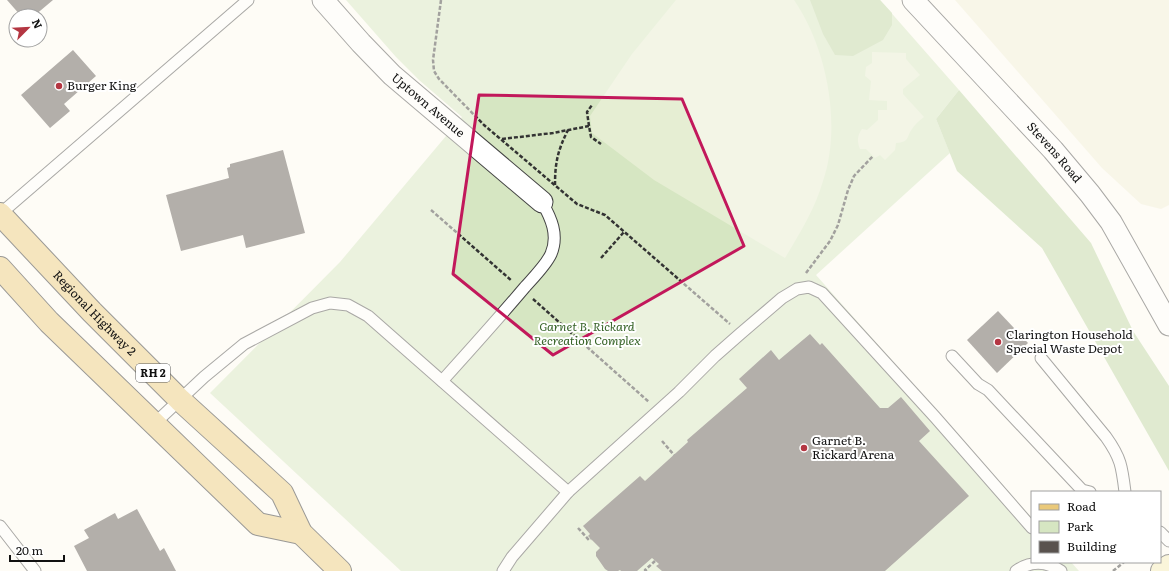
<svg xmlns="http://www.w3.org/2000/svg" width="1169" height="571" font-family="Literata,serif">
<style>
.farmland{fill:#f2efd7}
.green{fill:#d6e6c2}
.forest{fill:#bcd5a3}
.pitch{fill:#e6eed3}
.building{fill:#59524e}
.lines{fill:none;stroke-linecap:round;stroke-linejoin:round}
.lane-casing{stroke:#444;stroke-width:13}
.street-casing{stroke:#444;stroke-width:23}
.secondary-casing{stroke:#333;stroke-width:24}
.primary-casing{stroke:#222;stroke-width:24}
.path{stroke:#333;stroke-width:2.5;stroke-dasharray:4 2;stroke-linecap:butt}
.lane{stroke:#fff;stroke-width:11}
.street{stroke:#fff;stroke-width:21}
.secondary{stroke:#f7edb8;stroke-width:22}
.primary{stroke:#eac97a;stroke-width:22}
.marked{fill:none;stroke:#c2185b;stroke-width:3;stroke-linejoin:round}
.poi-dot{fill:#b43642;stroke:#fff;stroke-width:1.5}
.labels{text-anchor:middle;stroke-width:4;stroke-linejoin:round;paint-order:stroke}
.shield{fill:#fff;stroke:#585858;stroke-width:1}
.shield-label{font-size:11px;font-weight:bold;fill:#111}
.poi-label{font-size:12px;fill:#111;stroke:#fff;text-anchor:start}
.street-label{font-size:12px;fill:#111;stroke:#fff}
.park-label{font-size:12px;font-style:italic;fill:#366327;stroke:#fff}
</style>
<rect width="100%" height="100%" fill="#fefcf6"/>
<path class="farmland" d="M955,0H1169V205L1161,209L1141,204L1102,168Z"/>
<path class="green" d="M346,0H880L959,90L936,119L950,153L816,275L1032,518V562H1071L1079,571H401L210,393L340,262L462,117L419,80L396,57Z"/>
<g class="forest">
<path d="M810,0H880L892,13V25L883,40L853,56L835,55L823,34Z"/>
<path d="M959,90L1091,243L1133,331L1169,386V471L1042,248L957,171L936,119Z"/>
</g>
<g class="pitch">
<path d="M676,0H794C827,48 842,125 823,181C815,209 800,233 785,258L654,180L592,133L590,116L632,54Z"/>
<path d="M872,52L906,53V59L920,75L903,89V94L924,117C920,120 915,124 912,129C906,137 910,142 896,143L895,150L885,160L880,155L875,158L866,149H860C857,141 857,136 862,129L867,130L878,120V110H887V101L869,100L871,81L865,76L866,67L872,63Z"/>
</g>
<g class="building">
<path d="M7,0H53L34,16H21Z"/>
<path d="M73,50L96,76L64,104L70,111L50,128L21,95Z"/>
<path d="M283,150L305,233L246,248L243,235L181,251L166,195L229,178L227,168L230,167V164Z"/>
<path d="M998,311L1028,343L997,373L967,340Z"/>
<path d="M810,334L820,345L822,343L880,408H888L901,397L930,431L919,441L969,496L885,571H662L656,566L659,564L652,558L637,571H621L620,570L618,571H608L605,569L596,556V552L600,548L588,536L590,534L583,526L640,476L645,481L688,442L687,440L747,388L739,379L771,350L779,360Z"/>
<path d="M137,509L160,551L164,548L176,571H87L74,546L89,538L84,530L115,513L118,519Z"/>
</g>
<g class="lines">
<g class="lane-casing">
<g id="lane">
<path d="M0,214L248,0"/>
<path d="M952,356L978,384L988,390L1082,490L1090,492"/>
<path d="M1041,358L1106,437C1121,458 1122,467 1125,492"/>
<path d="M442,381C470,350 498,319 525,287C533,278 546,265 551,254C559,235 551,218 542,202"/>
<path d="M154,424L204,377L244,344L312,308L330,303L348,305L368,316L568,492"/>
<path d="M0,526L35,571"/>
<path d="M1160,532L1169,541"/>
<path d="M503,571L512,557L568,492L679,392L715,356L740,334L782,298L797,289L809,287L822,293L935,417L1032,528"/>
<path d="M1016,571C1030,561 1046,561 1061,571"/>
</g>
</g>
<g class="street-casing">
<g id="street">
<path id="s1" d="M323,0L361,43L392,75L542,202"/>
<path id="s2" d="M913,0L1053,150L1090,194L1111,222L1169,325"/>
</g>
</g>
<g class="secondary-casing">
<path id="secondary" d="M1162,571L1169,566"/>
</g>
<g class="primary-casing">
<g id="primary">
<path id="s3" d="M0,214L92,312L180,400L282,493L301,533L340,571"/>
<path d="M0,268L49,322L258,524L301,533"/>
</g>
</g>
<g class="path">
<path d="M441,0L433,60L434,71L439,79L484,125L577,204L605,215L730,324"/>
<path d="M589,126L587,112L592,105"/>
<path d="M502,139L553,133L589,126L591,137L601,144"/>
<path d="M555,185C555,162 558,150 568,130"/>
<path d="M431,210L512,281"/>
<path d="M601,258L624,232"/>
<path d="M806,273L830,241L838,225L848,190L854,176L873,156"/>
<path d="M533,299L649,402"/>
<path d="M662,441L674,455"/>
<path d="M578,528L589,540L591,539"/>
<path d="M647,571L645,570L655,561"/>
<path d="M1113,571L1124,562"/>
</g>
<use href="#lane" class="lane"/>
<use href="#street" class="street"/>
<use href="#secondary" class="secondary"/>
<use href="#primary" class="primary"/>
</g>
<path d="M0 0H1169V571H0ZM479,95L682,99L744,246L553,355L453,274Z" fill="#fefcf6" fill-opacity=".55" fill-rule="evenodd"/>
<path class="marked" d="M479,95L682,99L744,246L553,355L453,274Z"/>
<g class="poi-dot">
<circle cx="59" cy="86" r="4"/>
<circle cx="998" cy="342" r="4"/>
<circle cx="804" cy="448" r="4"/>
</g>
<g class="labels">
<rect class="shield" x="136" y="364" width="34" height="18" rx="3"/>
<g class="shield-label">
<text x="153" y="377">RH 2</text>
</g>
<g class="poi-label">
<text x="67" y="90">Burger King</text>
<text x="1006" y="339">Clarington Household<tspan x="1006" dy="14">Special Waste Depot</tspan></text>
<text x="812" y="445">Garnet B.<tspan x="812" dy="14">Rickard Arena</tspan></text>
</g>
<g class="street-label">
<text dy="4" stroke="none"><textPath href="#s1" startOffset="149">Uptown Avenue</textPath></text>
<text dy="4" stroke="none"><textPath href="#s2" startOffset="208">Stevens Road</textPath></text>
<text dy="4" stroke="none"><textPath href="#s3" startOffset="137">Regional Highway 2</textPath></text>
</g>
<g class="park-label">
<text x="587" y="331">Garnet B. Rickard<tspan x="587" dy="14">Recreation Complex</tspan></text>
</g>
</g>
<rect x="1031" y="491" width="130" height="72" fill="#ffffff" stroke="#a0a0a0"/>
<rect x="1039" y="504" width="20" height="6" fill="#eac97a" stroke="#a0a0a0"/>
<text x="1067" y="511" font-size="12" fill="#111111">Road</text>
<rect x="1039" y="521" width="20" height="12" fill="#d6e6c2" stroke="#a0a0a0"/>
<text x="1067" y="531" font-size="12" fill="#111111">Park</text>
<rect x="1039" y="541" width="20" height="12" fill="#59524e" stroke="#a0a0a0"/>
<text x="1067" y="551" font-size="12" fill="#111111">Building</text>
<g transform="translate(28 28) rotate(66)"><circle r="19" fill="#ffffff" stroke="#a0a0a0"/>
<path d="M0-3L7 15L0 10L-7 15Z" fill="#b43642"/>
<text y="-6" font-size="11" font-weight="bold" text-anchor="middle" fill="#111111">N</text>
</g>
<path d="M10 555v6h54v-6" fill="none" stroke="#111111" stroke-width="2"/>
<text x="16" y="555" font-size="12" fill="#111111" stroke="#ffffff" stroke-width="3" paint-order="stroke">20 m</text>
</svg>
